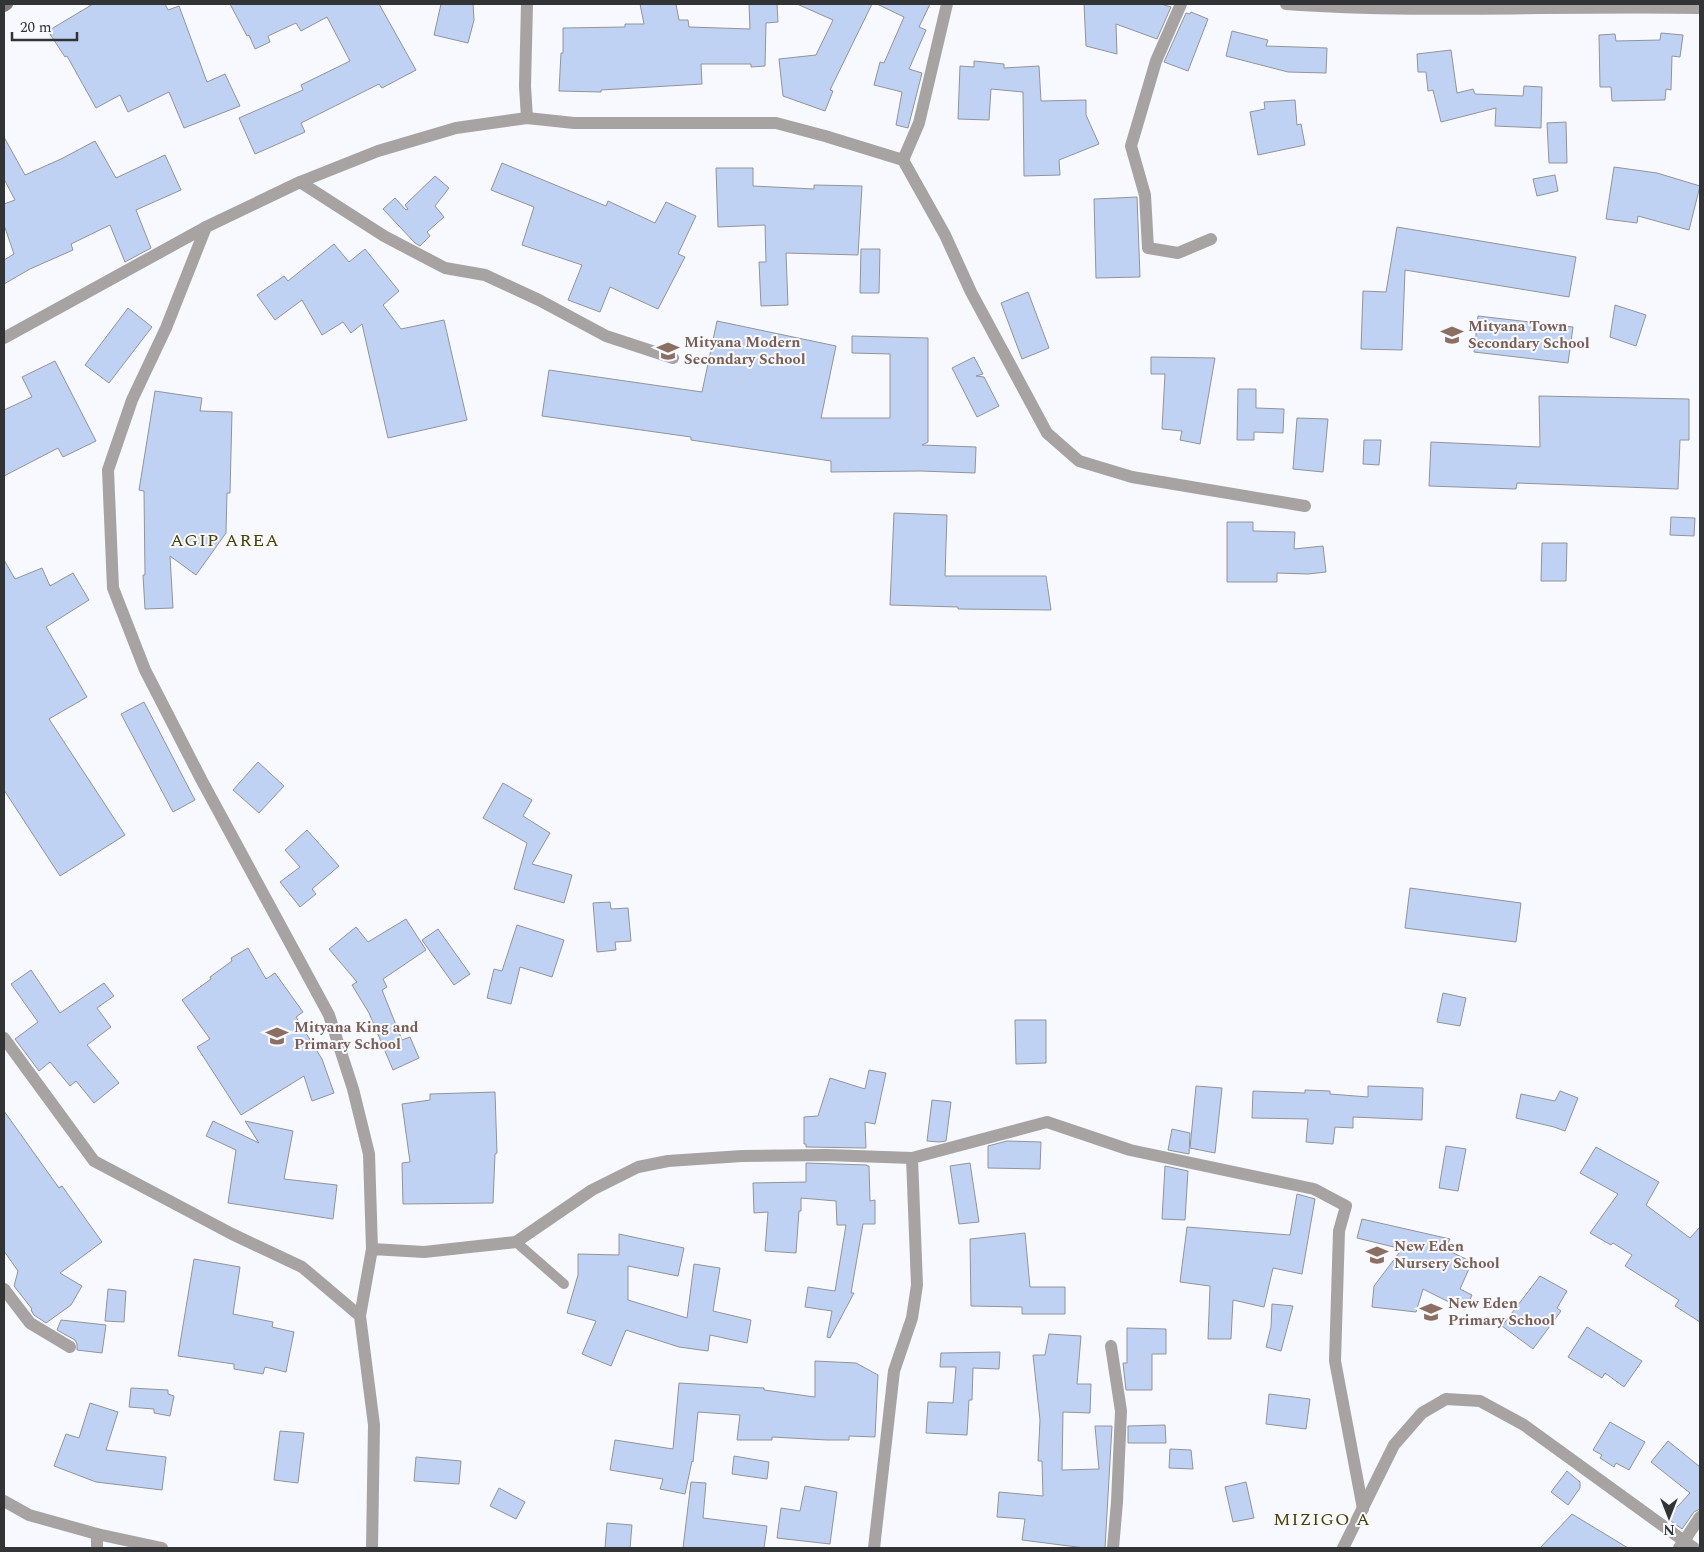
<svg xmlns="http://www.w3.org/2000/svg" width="1704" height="1552" font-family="Spectral,serif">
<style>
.building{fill:#c0d2f4;stroke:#919499}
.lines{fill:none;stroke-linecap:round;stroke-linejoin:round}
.lane{stroke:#a6a3a2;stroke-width:10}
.street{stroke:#a6a3a2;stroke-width:12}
.secondary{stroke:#7e7978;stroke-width:12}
.labels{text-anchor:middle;stroke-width:4;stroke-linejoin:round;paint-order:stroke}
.education-label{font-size:15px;font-weight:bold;fill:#785e54;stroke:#f7f9fe;text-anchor:start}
.quarter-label{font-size:18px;letter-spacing:1px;fill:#484100;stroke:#f7f9fe}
</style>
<rect width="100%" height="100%" fill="#f7f9fe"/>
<g class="building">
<path d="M93,4H165L168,10L179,6L207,82L225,74L240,106L184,128L169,92L128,112L120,95L96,108L67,56L65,57L48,31Z"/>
<path d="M230,4H379L416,70L382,88L379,84L301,123L305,132L255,154L239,118L303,90L301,85L350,61L327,17L301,31L296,23L268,36L270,42L255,49L249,35L247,36Z"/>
<path d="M441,4H473L474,20L468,43L434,35Z"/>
<path d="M640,4H676L679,20H688L689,27L750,29L749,4H777L778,22L766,23L765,66L751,67V64H701L702,84L601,90V92L559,91L561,53H563V28L625,27V24H644Z"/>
<path d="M797,4H872L830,90L833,91L825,111L783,96L779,59L816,55L833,20Z"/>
<path d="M877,4H930L919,27L926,30L909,69L922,73L908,128L896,125L902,92L874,85L880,62L884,63L904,17Z"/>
<path d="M1084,4H1161L1171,7L1157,39L1116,24L1117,54L1086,46Z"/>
<path d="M1191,12L1208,19L1188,71L1164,62L1186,13L1190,14Z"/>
<path d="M1232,31L1268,40L1266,46L1327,48L1326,73L1288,72L1226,56Z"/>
<path d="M1661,33L1683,35L1680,57L1672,56L1671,90L1666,89L1665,100L1612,101L1611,87H1600L1599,35L1615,34L1616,41L1660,40Z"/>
<path d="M1451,50L1457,93L1473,89L1475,94L1523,96L1524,86L1542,87L1541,128L1495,126L1496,108L1441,122L1433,90L1428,91L1426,72H1418L1417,54Z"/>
<path d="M974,61L1004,64V68L1039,66L1041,101L1086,100V115L1099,144L1059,160L1060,175L1024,176L1023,92L991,89L989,120L958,119L960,66L974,67Z"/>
<path d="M1295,100L1297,125L1301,124L1305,145L1258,155L1250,112L1265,109L1264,102Z"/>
<path d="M1566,122L1567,163H1549L1547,123Z"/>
<path d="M4,137L25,175L61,159L95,141L116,178L165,155L181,190L136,210L151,248L125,262L110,225L71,244L73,250L30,269L4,284V260L14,254L4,225V204L15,200L4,179Z"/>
<path d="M502,163L606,206L608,201L655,223L666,202L696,216L678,254L685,257L658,309L610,287L600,312L568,300L582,265L522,245L534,207L491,190Z"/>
<path d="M1614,167L1657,173L1700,186L1689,230L1638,216L1637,223L1606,219Z"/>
<path d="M716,168H753V186L814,189V185L862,186L858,255L786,253L788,305L761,306L759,262H766L765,225L718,227Z"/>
<path d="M1555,175L1558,191L1537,196L1533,179Z"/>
<path d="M435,176L449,188L435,206L444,217L427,232L430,236L420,246L415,243L383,209L395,198L406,210L408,209L405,205Z"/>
<path d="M1137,197L1140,277L1096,278L1094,199Z"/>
<path d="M1397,227L1576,257L1569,297L1405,270L1402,350L1361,349L1363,291L1386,292Z"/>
<path d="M334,244L349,262L365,249L399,291L383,305L401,329L444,320L467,420L388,438L362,324L351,333L343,322L322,335L302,300L275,320L257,295L284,276L288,281Z"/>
<path d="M861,249H880L879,293H860Z"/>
<path d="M1028,292L1049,348L1022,359L1001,303Z"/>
<path d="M1615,305L1646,315L1636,346L1610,337Z"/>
<path d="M128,308L152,327L109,383L85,365Z"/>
<path d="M1478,316L1573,327L1568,363L1474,352Z"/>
<path d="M717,321L836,346L821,418H890V354L852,353V336L928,338V442L922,445L976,447L975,473L921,471L831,472V461L691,440V437L542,416L549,370L702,392Z"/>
<path d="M974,357L983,374L976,376L984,377L999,406L977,417L952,368Z"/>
<path d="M1151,357L1215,358L1200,444L1180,440L1182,431L1162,429L1165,374H1151Z"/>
<path d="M55,361L96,441L63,457L58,448L4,476V410L32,397L22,377Z"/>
<path d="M1238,389H1256V408L1284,409L1283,433L1254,432V440H1237Z"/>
<path d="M155,391L202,398L200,411L232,412L230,493H227L226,533L196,575L170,556L173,608L145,609L143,575H145L144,491L139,490Z"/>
<path d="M1539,396L1689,399V440H1680L1678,489L1517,483L1516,489L1429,486L1431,442L1540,447Z"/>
<path d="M1297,418L1328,419L1323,472L1293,469Z"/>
<path d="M1364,440H1381L1379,465L1363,464Z"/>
<path d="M894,513L947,515L945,576H1046L1051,610L958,609V607L890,605Z"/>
<path d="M1671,517L1695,518L1694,536L1670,535Z"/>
<path d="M1227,522H1253V531L1295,532L1294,549L1323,546L1326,572L1308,574L1277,573V582H1227Z"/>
<path d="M1542,543H1567L1566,581H1541Z"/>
<path d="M4,560L15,579L42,568L50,586L73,573L89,600L46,627L87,697L49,719L125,835L60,876L4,790Z"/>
<path d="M144,702L195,800L173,812L121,714Z"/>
<path d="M258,762L284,786L259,813L233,790Z"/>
<path d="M503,783L532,800L523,816L550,833L532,864L572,875L564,903L514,889L527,843L483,818Z"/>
<path d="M307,830L339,866L312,889L316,894L300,907L280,882L300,867L285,850Z"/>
<path d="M1410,888L1521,903L1516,942L1405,928Z"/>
<path d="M610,902L611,909L628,908L631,941L615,942L616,950L597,952L593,903Z"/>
<path d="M406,919L426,950L383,979L387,987L382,990L402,1040L410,1037L419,1058L393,1070L369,1013L352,985L357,982L329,949L356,927L368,942Z"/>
<path d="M517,925L564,940L552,977L520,967L511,1004L487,998L494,969L502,971Z"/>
<path d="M438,929L470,974L454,985L422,940Z"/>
<path d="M248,948L266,979L275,973L303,1012L296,1017L322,1059L334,1093L312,1101L304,1076L241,1115L197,1047L210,1039L182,1000L211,979L210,977L232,961L231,958Z"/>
<path d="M31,970L60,1013L104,983L114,996L97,1008L111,1027L87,1045L119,1083L94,1103L76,1081L70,1086L50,1062L39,1071L15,1039L38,1022L11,984Z"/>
<path d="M1443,993L1466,998L1460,1026L1437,1022Z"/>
<path d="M1015,1020H1046V1063L1016,1064Z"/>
<path d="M869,1070L886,1073L875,1124L865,1122L866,1148L806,1147V1144H804V1117L818,1116L830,1078L865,1089Z"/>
<path d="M1196,1086L1222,1088L1215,1153L1190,1148Z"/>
<path d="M1368,1086L1423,1088L1422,1120L1353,1117V1128L1335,1127L1333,1144L1306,1142L1308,1119L1252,1118L1253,1091L1305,1093V1090L1330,1091V1094L1368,1097Z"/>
<path d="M1560,1091L1578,1098L1565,1131L1554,1127L1516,1118L1521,1094L1555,1101Z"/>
<path d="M495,1092L497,1153L495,1154L493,1203L403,1204L402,1163L410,1162L402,1104L430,1100V1094Z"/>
<path d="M932,1100L951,1102L946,1141L939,1142L927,1141Z"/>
<path d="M4,1111L59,1188L62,1186L102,1242L60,1273L82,1286L71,1305L46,1323L34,1315L31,1310L32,1309L14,1286L18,1271L4,1251Z"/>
<path d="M213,1121L259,1143L245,1121L293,1131L284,1179L337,1185L333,1219L228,1203L236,1150L206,1136Z"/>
<path d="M1172,1129L1190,1133L1189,1154L1168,1150Z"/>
<path d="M1007,1141L1041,1142L1040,1169L988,1168V1146Z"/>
<path d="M1446,1146L1466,1149L1458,1191L1439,1188Z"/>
<path d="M1596,1147L1659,1182L1646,1205L1690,1238L1700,1227V1322L1675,1306L1679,1300L1625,1266L1632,1255L1613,1243L1611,1245L1590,1233L1618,1194L1580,1173Z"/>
<path d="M806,1163L867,1165V1166H869L870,1201L875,1200V1224H863L851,1293H854L830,1338L827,1337L832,1311L805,1307L808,1287L835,1291L846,1225H837L836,1201L801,1198V1211H799L796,1253L765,1251L768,1212L754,1213L753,1183L806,1182Z"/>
<path d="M970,1163L979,1222L959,1224L950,1166Z"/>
<path d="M1165,1166L1188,1171L1185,1220L1162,1219Z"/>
<path d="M1297,1194L1315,1199L1302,1274L1273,1268L1264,1307L1233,1300L1231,1339H1208L1210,1286L1180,1282L1187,1227L1290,1235Z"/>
<path d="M1362,1219L1450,1239L1445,1249L1472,1262L1460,1289L1472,1295L1465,1310L1423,1289L1416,1312L1372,1307L1374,1286L1402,1249L1357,1238Z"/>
<path d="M1025,1233L1030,1287H1065V1314H1022V1307L971,1306L970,1239Z"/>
<path d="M619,1234L684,1248L678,1276L628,1266V1300L687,1318L694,1264L720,1268L713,1311L751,1320L747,1343L710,1335L708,1351L679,1347L626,1330L611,1366L582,1354L596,1321L567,1313L578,1275V1254L619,1255Z"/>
<path d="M194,1259L240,1267L233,1314L273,1322L272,1327L294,1332L286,1372L265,1367L263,1374L234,1369V1364L178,1356Z"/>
<path d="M1540,1276L1567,1291L1557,1308L1561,1311L1533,1349L1502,1326Z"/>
<path d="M108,1289L126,1291L124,1322L105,1321Z"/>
<path d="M1272,1304L1293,1306L1281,1351L1266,1347L1271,1327Z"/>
<path d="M61,1320L106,1325L102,1353L77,1350V1344L75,1340L57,1330Z"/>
<path d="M1587,1327L1642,1361L1624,1387L1605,1373L1602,1378L1568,1357Z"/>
<path d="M1127,1328L1166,1329V1354H1152V1390H1126L1123,1363H1127Z"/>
<path d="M1049,1334L1081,1336L1077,1384H1091L1090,1413L1063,1412L1062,1470L1099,1469L1095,1426H1112L1105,1548H1085L1022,1540L1025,1519L997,1517L999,1492L1043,1496L1042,1461H1038L1040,1420L1033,1355H1045Z"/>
<path d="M1000,1352L999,1369L973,1368L972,1400H969L967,1435L926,1433L928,1402L953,1403L956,1367H940L941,1353Z"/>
<path d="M815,1361L856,1363L878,1375L875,1437L849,1436V1440H827L772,1437V1440H737L740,1415L698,1412L693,1462L692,1461L685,1494L660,1489L663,1479L610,1470L615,1440L673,1449L679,1383L764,1388V1390L815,1397Z"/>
<path d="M131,1388L168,1390V1394L174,1396L170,1416L154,1413V1409L129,1407Z"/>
<path d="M1269,1394L1310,1399L1306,1429L1266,1424Z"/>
<path d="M90,1403L118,1412L106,1450L166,1457L162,1490L96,1482L54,1466L66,1434L79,1438Z"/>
<path d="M1610,1422L1645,1442L1629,1470L1616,1463L1614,1467L1600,1458L1602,1455L1593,1450Z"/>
<path d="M1165,1425L1166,1443H1128V1426Z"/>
<path d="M280,1431L304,1433L298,1483L274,1480Z"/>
<path d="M1668,1441L1700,1467V1509L1694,1512L1682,1529L1667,1518L1690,1493L1651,1462Z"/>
<path d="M1170,1449L1191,1450L1193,1469L1169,1468Z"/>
<path d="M734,1456L769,1462L767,1479L732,1474Z"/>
<path d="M416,1457L461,1461L459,1484L414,1481Z"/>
<path d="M1567,1471L1580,1482V1488L1568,1505L1551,1492Z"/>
<path d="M691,1482L706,1483L703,1518L767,1526L764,1548H683Z"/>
<path d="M1246,1482L1254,1518L1233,1522L1225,1487Z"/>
<path d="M805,1486L837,1492L830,1544L777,1538L781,1508L800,1511Z"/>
<path d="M499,1488L525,1502L516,1519L490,1506Z"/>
<path d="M1572,1514L1628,1548H1540Z"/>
<path d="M607,1523L632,1525L630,1548H605Z"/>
</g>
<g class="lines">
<path class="lane" d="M516,1242L564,1284"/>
<g class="street">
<path d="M527,4L525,86L527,118"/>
<path d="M1181,4L1156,61L1131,146L1145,195L1148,248L1178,253L1211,239"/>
<path d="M1286,4C1424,14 1562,5 1700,8"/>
<path d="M903,160L919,123L947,4"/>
<path d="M300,182L384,236L445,268L485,275L539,300L606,336L673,358"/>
<path d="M206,227L166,328L132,400L108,470L113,588L145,670L201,779L329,1015L353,1089L369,1154L372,1249"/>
<path d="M4,338L206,227L300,182L378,151L456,128L527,118L574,123H776L825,136L903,160L945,235L971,292L1047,433L1079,461L1132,477L1305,506"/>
<path d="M4,1038L94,1161L232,1234L302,1267L360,1316L374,1425L372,1548"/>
<path d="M4,1289L30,1323L70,1347"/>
<path d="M360,1316L372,1249L424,1252L516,1242L592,1190L638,1167L668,1161L742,1156L827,1155L912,1158"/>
<path d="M1111,1346L1121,1411L1117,1502L1113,1548"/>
<path d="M4,1501L29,1515L97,1534L162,1548"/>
<path d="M97,1534V1548"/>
<path d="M874,1548L894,1371L912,1318L917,1285L912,1158L1047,1122L1130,1150L1314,1189L1346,1206L1339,1231L1335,1361L1363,1509"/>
<path d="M1343,1548L1394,1445L1422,1413L1446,1399L1480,1401L1524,1425L1684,1541L1700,1517"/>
<path d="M1679,1548L1684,1541L1694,1548"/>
</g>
<path class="secondary" d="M4,6L7,4"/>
</g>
<defs>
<g id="school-bare" transform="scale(1.725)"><path d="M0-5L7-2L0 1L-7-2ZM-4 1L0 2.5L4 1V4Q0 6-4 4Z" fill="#8d6e63" stroke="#f7f9fe" stroke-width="2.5" paint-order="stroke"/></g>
</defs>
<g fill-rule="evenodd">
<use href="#school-bare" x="1452" y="335"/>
<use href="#school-bare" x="668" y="351"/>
<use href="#school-bare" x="277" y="1036"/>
<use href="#school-bare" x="1377" y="1255"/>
<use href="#school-bare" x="1431" y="1312"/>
</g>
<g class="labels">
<g class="education-label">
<text x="1468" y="331">Mityana Town<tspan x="1468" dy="17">Secondary School</tspan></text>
<text x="684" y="347">Mityana Modern<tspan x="684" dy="17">Secondary School</tspan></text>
<text x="294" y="1032">Mityana King and<tspan x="294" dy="17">Primary School</tspan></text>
<text x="1394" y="1251">New Eden<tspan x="1394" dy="17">Nursery School</tspan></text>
<text x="1448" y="1308">New Eden<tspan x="1448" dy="17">Primary School</tspan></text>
</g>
<g class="quarter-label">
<text x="225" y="546">AGIP AREA</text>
<text x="1322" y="1525">MIZIGO A</text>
</g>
</g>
<rect width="1704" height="1552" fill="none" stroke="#323335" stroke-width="10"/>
<g transform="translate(1669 1517) rotate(180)" stroke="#f7f9fe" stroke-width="4" paint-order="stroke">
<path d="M0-4L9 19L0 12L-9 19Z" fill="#323335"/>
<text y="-8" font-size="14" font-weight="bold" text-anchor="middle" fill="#323335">N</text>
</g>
<path d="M12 32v8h65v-8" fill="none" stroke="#323335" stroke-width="2.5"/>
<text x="20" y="32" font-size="15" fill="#323335" stroke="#f7f9fe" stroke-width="4" paint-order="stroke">20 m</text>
</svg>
